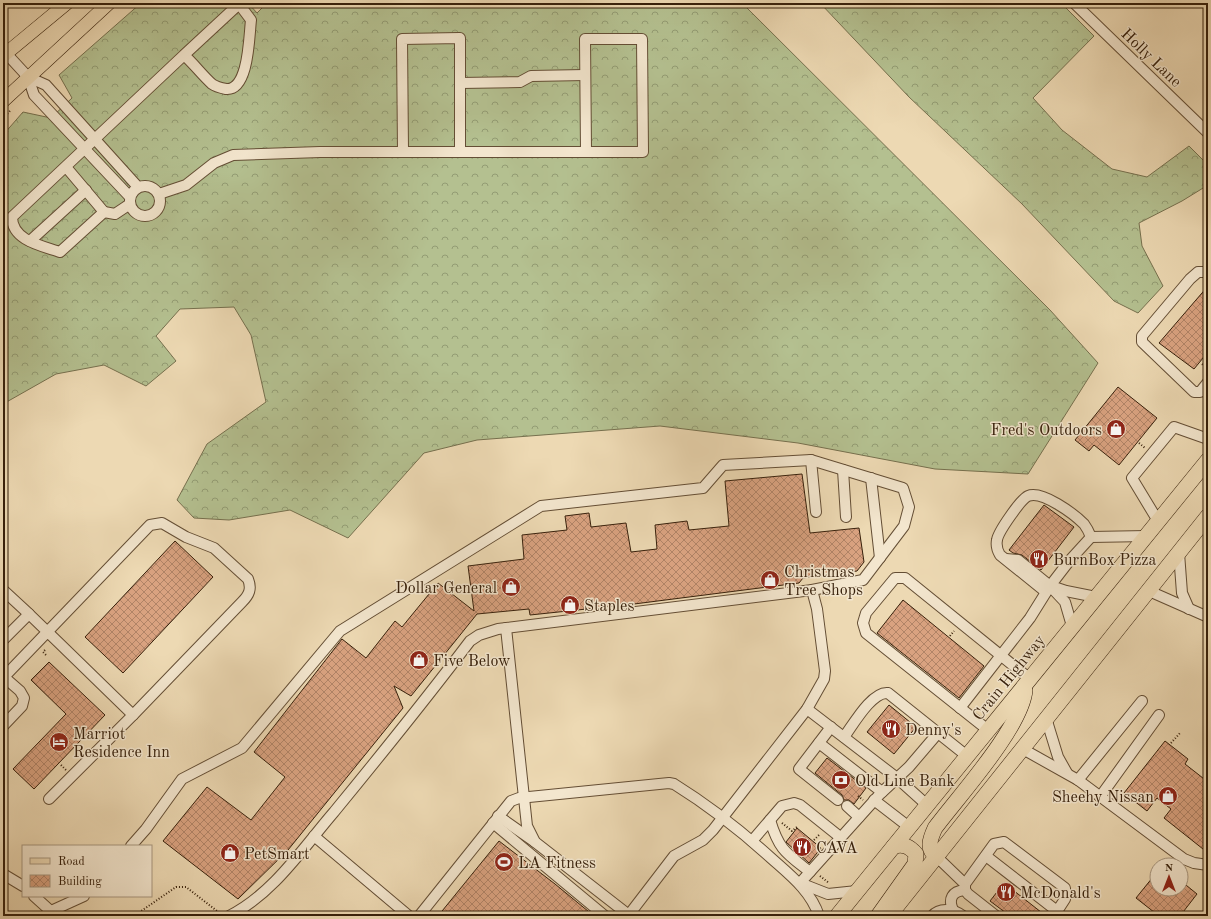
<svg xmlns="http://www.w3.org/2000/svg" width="1211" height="919" font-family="'Old Standard TT',serif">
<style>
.forest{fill:url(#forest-crowns);stroke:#76704e}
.building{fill:url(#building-cross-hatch);stroke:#37200b}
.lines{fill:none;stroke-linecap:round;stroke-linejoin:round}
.minor-casing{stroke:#644e35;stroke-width:12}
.major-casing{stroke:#37200b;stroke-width:14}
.highway-casing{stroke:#37200b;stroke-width:16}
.path{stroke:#37200b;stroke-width:2;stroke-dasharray:1 2;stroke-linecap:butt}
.minor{stroke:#f3e6ce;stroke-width:10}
.major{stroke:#edd9b3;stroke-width:13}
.highway{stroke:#edd9b3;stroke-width:15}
.labels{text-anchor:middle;stroke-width:3;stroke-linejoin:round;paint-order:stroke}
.street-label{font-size:16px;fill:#37200b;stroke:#f3e6ce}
.poi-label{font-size:16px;fill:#37200b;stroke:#f3e6ce;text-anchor:start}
</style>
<defs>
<pattern id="forest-crowns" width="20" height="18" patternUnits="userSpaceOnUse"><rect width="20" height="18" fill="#b4c090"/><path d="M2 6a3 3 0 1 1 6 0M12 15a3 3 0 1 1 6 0" fill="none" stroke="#939c74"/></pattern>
<pattern id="building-cross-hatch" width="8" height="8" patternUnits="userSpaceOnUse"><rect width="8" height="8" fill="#d9a280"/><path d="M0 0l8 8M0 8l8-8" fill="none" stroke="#b18467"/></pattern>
</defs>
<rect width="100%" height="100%" fill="#edd9b3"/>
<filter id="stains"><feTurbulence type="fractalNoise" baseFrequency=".005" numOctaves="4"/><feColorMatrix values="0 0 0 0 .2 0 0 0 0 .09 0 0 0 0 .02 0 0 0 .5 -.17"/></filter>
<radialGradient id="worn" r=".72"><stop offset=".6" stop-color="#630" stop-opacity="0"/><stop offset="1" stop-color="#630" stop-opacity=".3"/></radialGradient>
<g class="forest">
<path d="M141,3H248L257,13L267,3H742L1050,310L1098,363L1028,474L935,469L798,443L660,426L477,440L424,453L348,538L290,510L229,520L194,518L177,500L207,444L266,402L251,335L234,307L180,309L156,336L176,361L146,386L104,365L56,374L3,404V135L23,112L51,118L72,98L59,75Z"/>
<path d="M820,3H1061L1094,36L1033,98L1062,130L1112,169L1147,177L1189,146L1208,165V185L1182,201L1139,223L1142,246L1163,286L1138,313L1114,301L1022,204L909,97Z"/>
</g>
<g class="building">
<path d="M1208,286V352L1194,369L1159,343Z"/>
<path d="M1118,387L1157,418L1119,465L1094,445L1089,451L1075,440Z"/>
<path d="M802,474L810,533L859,528L864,562L857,571L803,578L799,583L634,604L530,615L529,609L477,614L411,696L394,686L403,708L288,850L238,899L163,841L207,787L251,820L285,777L254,752L342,639L366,658L395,621L402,627L438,583L474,611L468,566L524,559L522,535L567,530L565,516L589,513L591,527L626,523L631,552L657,549L655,525L687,521L689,530L729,526L725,481Z"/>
<path d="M1044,505L1074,527L1041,570L1022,555L1013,553L1009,550Z"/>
<path d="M175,541L213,577L123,673L85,637Z"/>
<path d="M903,600L984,666L959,698L877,633Z"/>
<path d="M49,662L105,715L34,789L13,769L66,714L31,680Z"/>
<path d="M889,705L916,727L894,754L867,732Z"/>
<path d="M1165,741L1188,759L1185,764L1208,782V853L1164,818L1171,809L1157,798L1147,811L1124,793Z"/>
<path d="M827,758L866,788L854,804L849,800H844L842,795L815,773Z"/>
<path d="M797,828L821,848L809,863L786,842Z"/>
<path d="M499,841L555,884L594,916H438Z"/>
<path d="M1157,872V889H1181V881L1197,894L1180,916H1159L1136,898Z"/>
<path d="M1004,883L1046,916H1010L990,901Z"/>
</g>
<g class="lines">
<g class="minor-casing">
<g id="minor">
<path d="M1074,3L1208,133"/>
<path d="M3,50L28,77L46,85L138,187"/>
<path d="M28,77L34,95L130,197"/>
<path d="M460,83L520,82L531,76L585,75"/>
<path d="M403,151L402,39L460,38V151"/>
<path d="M66,167L104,212L60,252C43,246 12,241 12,217L184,55C194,64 202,75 212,84C216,87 221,88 226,89C249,91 249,36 251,20L239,4L184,55"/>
<circle cx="145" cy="201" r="15"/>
<path d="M159,194L186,185L214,163L233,155L320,152H643L642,39H585L586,151"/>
<path d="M104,212L115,214L130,204"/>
<path d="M30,241L86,190"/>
<path d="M1208,272H1198L1190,279L1142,336V342L1194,392H1200L1208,382"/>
<path d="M811,460L816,512"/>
<path d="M843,470L846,517"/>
<path d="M871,478L880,558"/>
<path d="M1158,521L1132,478L1174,427L1208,439"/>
<path d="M1179,553L1182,593L1189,609"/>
<path d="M1006,559L1018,560L1050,586L1065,602L1072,626"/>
<path d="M1054,587L1066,591L1096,597"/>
<path d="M3,590L29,614L3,640"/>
<path d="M1149,591L1208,617"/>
<path d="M1046,592L1000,555C997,550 996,545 997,540C998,532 1021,499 1028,496C1042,490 1074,514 1084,524C1087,528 1089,532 1091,537"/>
<path d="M506,628L527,826L535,842L630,916"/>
<path d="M3,678L150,525L162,523L186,537L214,548L248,579C252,589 249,595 242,602L133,715L58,642L29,614"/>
<path d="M960,708L1030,618L1050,586L1070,560L1091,537L1147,536"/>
<path d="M807,709L897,778L927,805"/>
<path d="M1046,718L1058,757L1067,773"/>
<path d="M3,726L22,706L24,698L20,691L4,677"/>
<path d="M831,727L799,769L838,800"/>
<path d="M988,730L866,633L863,623L866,613L895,578H905L1030,679"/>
<path d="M844,737C853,725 872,691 888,693L967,756"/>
<path d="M819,743L882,792"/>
<path d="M1021,748L1078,780L1184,859L1194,863L1208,865"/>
<path d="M1078,780L1142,701"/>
<path d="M1100,797L1159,715"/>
<path d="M49,799L133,715"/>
<path d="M874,800L909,827"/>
<path d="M847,806L859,817"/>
<path d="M498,816L535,842"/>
<path d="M770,820C779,850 786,853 810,872"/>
<path d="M493,823L605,916"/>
<path d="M314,836L409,916"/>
<path d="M752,841L782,806L794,803L800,805L840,837"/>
<path d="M131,846L146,829L182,779L242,748L340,631L541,506L703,488L723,465L811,460L903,488L909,507L904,526L863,580L812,590"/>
<path d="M986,856L1057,911"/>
<path d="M937,857L965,884L994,844L1004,842L1065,888V899L1054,916"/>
<path d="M3,874L23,886"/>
<path d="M800,883L880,794L909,767L938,733"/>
<path d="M800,883L828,894L857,891"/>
<path d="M965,884V890L968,894L996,916"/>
<path d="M34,896L55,915"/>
<path d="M953,910C948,899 952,891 965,890"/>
<path d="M51,911L84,896"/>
<path d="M229,916C273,894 303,848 334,812C380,756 426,699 470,641L479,635L498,629L812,590L817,609L825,671L824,679L807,709L713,830L703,840L674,856L628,916"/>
<path d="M419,916L511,801L519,798L669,783L674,784C711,807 739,829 771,858C790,875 811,891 819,916"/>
<path d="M932,916C940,907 954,909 963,916"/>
</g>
</g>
<g class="major-casing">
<g id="major">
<path d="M3,56L67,3"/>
<path d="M3,101L109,3"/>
</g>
</g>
<g class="highway-casing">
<g id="highway">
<path d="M937,857C926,849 930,839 935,828C958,797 1022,727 1025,690"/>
<path d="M837,916L1208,460"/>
<path d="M878,916L915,864L916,854C909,846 904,844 894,846"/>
<path d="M889,916L1208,516"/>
</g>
</g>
<g class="path">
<path d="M3,118L10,111"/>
<path d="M1202,364L1208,369"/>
<path d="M1139,443L1145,448"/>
<path d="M950,636L954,631"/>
<path d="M45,650L43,652L46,655"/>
<path d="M1171,743L1180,733"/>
<path d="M61,765L66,770"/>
<path d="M858,796L863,800"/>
<path d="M782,823L792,831L797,827"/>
<path d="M814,840L820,834"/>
<path d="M820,876L829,883"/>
<path d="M134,916L176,887H186L217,911"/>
</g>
<use href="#minor" class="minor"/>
<use href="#major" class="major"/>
<use href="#highway" class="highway"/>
</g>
<defs>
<g id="shop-disc" transform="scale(1)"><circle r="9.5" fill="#8f2418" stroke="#f3e6ce"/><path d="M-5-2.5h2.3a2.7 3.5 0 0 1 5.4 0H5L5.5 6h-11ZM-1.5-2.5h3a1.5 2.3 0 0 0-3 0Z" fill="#fff"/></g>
<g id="restaurant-disc" transform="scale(1)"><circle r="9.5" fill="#8f2418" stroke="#f3e6ce"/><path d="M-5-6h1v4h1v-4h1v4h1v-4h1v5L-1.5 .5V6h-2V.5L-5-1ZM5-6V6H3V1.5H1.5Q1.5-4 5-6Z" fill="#fff"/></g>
<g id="hotel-disc" transform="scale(1)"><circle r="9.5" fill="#8f2418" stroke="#f3e6ce"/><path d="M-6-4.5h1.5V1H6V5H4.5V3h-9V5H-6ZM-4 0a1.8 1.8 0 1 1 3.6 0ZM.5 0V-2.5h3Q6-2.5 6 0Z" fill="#fff"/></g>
<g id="bank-disc" transform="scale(1)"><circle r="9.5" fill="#8f2418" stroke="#f3e6ce"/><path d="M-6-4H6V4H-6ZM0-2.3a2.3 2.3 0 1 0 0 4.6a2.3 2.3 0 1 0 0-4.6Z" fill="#fff"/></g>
<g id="stadium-disc" transform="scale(1)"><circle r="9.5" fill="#8f2418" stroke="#f3e6ce"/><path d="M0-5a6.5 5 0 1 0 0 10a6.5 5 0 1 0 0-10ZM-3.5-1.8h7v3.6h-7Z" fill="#fff"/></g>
</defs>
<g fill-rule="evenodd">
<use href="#shop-disc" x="1116" y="429"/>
<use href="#restaurant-disc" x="1039" y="559"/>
<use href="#shop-disc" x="770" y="580"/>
<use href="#shop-disc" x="511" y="587"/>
<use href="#shop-disc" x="570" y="605"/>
<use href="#shop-disc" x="419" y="660"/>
<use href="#restaurant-disc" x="891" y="729"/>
<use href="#hotel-disc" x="59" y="742"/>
<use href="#bank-disc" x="841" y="780"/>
<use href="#shop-disc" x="1168" y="796"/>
<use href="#restaurant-disc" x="802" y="847"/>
<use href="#shop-disc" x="230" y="853"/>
<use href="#stadium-disc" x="504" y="862"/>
<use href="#restaurant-disc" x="1006" y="892"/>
</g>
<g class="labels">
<g class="street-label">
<text transform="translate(1152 57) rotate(44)" y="6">Holly Lane</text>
<text transform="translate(1008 677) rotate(-51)" y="6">Crain Highway</text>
</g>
<g class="poi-label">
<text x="1102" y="435" text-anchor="end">Fred's Outdoors</text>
<text x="1053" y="565">BurnBox Pizza</text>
<text x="784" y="577">Christmas<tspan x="784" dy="18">Tree Shops</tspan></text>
<text x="497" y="593" text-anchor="end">Dollar General</text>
<text x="584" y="611">Staples</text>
<text x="433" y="666">Five Below</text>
<text x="905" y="735">Denny's</text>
<text x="73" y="739">Marriot<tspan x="73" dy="18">Residence Inn</tspan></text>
<text x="855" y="786">Old Line Bank</text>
<text x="1154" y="802" text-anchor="end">Sheehy Nissan</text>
<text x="816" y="853">CAVA</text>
<text x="244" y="859">PetSmart</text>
<text x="518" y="868">LA Fitness</text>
<text x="1020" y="898">McDonald's</text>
</g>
</g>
<rect width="1211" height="919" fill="none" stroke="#edd9b3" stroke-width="16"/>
<rect x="4" y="4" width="1203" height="911" fill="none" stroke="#37200b" stroke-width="2"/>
<rect x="8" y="8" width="1195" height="903" fill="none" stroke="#37200b"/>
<rect x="22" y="845" width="130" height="52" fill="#f3e6ce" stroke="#a89780"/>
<rect x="30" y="858" width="20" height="6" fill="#edd9b3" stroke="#a89780"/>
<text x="58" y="865" font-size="12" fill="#37200b">Road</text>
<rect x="30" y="875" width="20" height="12" fill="url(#building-cross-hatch)" stroke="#a89780"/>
<text x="58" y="885" font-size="12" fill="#37200b">Building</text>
<g transform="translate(1169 877)"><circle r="19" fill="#f3e6ce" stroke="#a89780"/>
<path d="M0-3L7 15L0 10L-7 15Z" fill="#8f2418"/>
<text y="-6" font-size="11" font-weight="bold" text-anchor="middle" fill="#37200b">N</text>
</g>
<rect width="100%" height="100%" filter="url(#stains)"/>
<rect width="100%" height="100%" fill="url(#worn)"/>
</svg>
